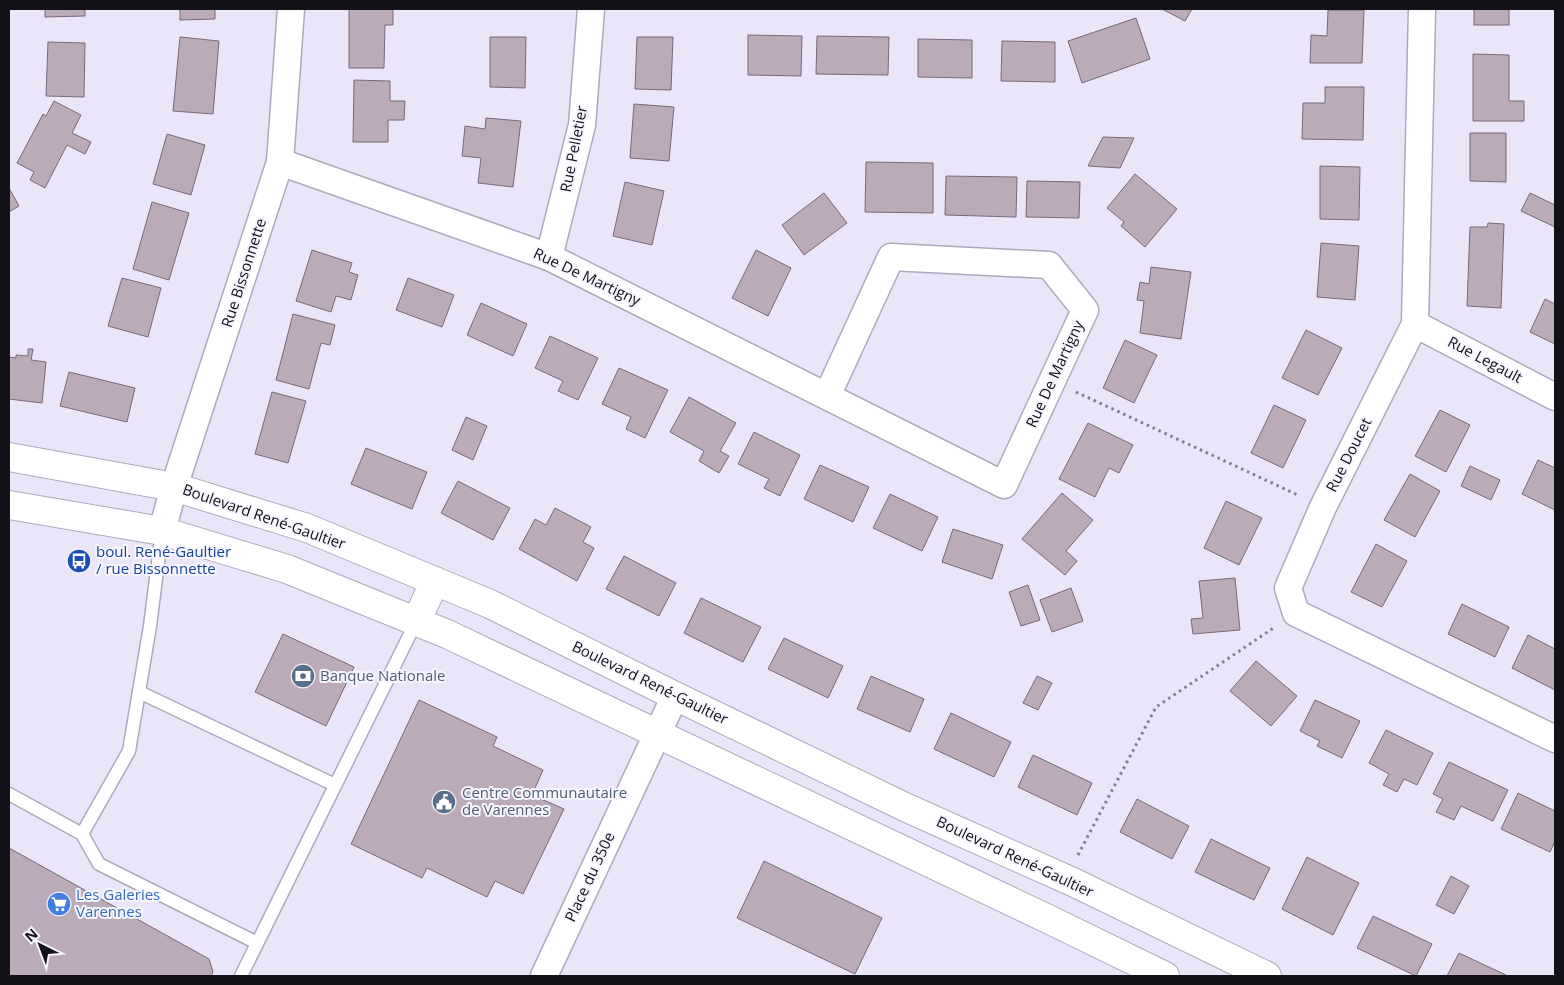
<svg xmlns="http://www.w3.org/2000/svg" width="1564" height="985" font-family="'Open Sans',sans-serif">
<style>
.building{fill:#bbaab7;stroke:#796975}
.lines{fill:none;stroke-linecap:round;stroke-linejoin:round}
.lane-casing{stroke:#aea9bb;stroke-width:15}
.street-casing{stroke:#aea9bb;stroke-width:29}
.secondary-casing{stroke:#aea9bb;stroke-width:30}
.path{stroke:#837f8c;stroke-width:3;stroke-dasharray:2.5 4;stroke-linecap:butt}
.lane{stroke:#fff;stroke-width:12}
.street{stroke:#fff;stroke-width:26}
.secondary{stroke:#fff;stroke-width:28}
.labels{text-anchor:middle;stroke-width:4;stroke-linejoin:round;paint-order:stroke}
.street-label{font-size:15px;fill:#141219;stroke:#f7f5fd}
.transit-label{font-size:15px;fill:#164399;stroke:#f7f5fd;text-anchor:start}
.service-label{font-size:15px;fill:#4e5e75;stroke:#f7f5fd;text-anchor:start}
.shop-label{font-size:15px;fill:#366cbe;stroke:#f7f5fd;text-anchor:start}
</style>
<rect width="100%" height="100%" fill="#ebe5f9"/>
<g class="building">
<path d="M45,9H85V16L45,17Z"/>
<path d="M180,9H215V19L180,20Z"/>
<path d="M349,9H393V25H385L384,68H349Z"/>
<path d="M1162,9H1192L1185,21Z"/>
<rect x="1474" y="9" width="35" height="16"/>
<path d="M1328,10H1364L1362,63H1310L1311,35L1327,36Z"/>
<path d="M1136,18L1150,59L1082,83L1068,41Z"/>
<path d="M748,35L802,36L801,76L748,75Z"/>
<path d="M817,36L889,37L888,75L816,74Z"/>
<path d="M180,37L219,41L213,114L173,111Z"/>
<path d="M490,37H526L525,88L490,87Z"/>
<path d="M637,37H673L671,90L635,89Z"/>
<path d="M918,39L972,40V78L918,77Z"/>
<path d="M1002,41L1055,42V82L1001,81Z"/>
<path d="M48,42L85,43L84,97L46,96Z"/>
<path d="M1473,54L1509,55V101H1524V121H1473Z"/>
<path d="M354,80L390,81V101H405L404,120H388V142H353Z"/>
<path d="M1325,87H1364L1363,140L1302,139L1303,103H1325Z"/>
<path d="M54,101L81,115L72,133L91,142L85,154L67,145L45,188L30,180L34,172L17,163L43,114L46,116Z"/>
<path d="M634,104L674,107L669,161L630,158Z"/>
<path d="M486,118L521,121L513,187L478,183L481,158L462,156L465,126L485,129Z"/>
<path d="M1470,133H1506V182L1470,181Z"/>
<path d="M167,134L205,145L191,195L153,184Z"/>
<path d="M1103,137L1134,138L1120,168L1088,166Z"/>
<path d="M866,162L933,163V213L865,212Z"/>
<path d="M1320,166L1360,167L1359,220L1320,219Z"/>
<path d="M1135,174L1177,209L1145,247L1121,226L1124,222L1107,208Z"/>
<path d="M946,176L1017,177L1016,217L945,215Z"/>
<path d="M1027,181L1080,182L1079,218L1026,217Z"/>
<path d="M625,182L664,191L652,245L613,236Z"/>
<path d="M9,188L19,206L9,212Z"/>
<path d="M824,193L847,223L804,255L782,225Z"/>
<path d="M1530,193L1555,205V227L1521,211Z"/>
<path d="M152,202L189,213L169,280L133,269Z"/>
<path d="M1488,223L1504,224L1501,308L1467,306L1470,227H1487Z"/>
<path d="M1321,243L1359,246L1355,300L1317,297Z"/>
<path d="M312,250L352,263L349,272L358,275L351,300L336,296L331,312L296,301Z"/>
<path d="M756,250L791,268L768,316L732,298Z"/>
<path d="M1151,267L1191,272L1181,339L1140,333L1144,301L1137,300L1140,282L1149,284Z"/>
<path d="M122,278L161,288L148,337L108,326Z"/>
<path d="M408,278L454,295L442,327L396,310Z"/>
<path d="M1545,299L1555,304V344L1530,332Z"/>
<path d="M481,303L527,324L513,356L467,335Z"/>
<path d="M293,314L335,325L330,345L321,343L309,389L276,380Z"/>
<path d="M1306,330L1342,348L1318,395L1282,378Z"/>
<path d="M550,336L598,358L578,400L558,391L563,381L535,368Z"/>
<path d="M1125,340L1157,355L1134,403L1103,388Z"/>
<path d="M28,349H33L31,360L46,362L42,403L9,399V357L16,358V355L28,356Z"/>
<path d="M619,368L668,390L645,438L626,429L631,417L602,404Z"/>
<path d="M69,372L135,388L127,422L60,406Z"/>
<path d="M272,392L306,401L288,463L255,454Z"/>
<path d="M689,397L736,423L720,451L729,456L719,473L699,461L704,451L670,432Z"/>
<path d="M1274,405L1306,420L1283,468L1251,453Z"/>
<path d="M1440,410L1470,425L1446,472L1415,456Z"/>
<path d="M466,417L487,426L473,460L452,450Z"/>
<path d="M1088,423L1133,445L1119,473L1109,468L1095,497L1059,479Z"/>
<path d="M754,432L800,455L780,496L764,488L769,479L738,464Z"/>
<path d="M366,448L427,472L412,509L351,484Z"/>
<path d="M1538,460L1555,468V510L1522,494Z"/>
<path d="M820,465L869,487L853,522L804,499Z"/>
<path d="M1470,466L1500,480L1491,500L1461,486Z"/>
<path d="M1410,474L1440,491L1415,537L1384,520Z"/>
<path d="M458,481L510,508L493,540L441,513Z"/>
<path d="M1062,493L1093,520L1066,551L1077,561L1065,575L1022,539Z"/>
<path d="M890,494L938,517L922,551L873,528Z"/>
<path d="M1226,501L1262,518L1239,565L1204,548Z"/>
<path d="M555,508L591,527L583,542L594,548L577,581L519,549L535,519L546,525Z"/>
<path d="M953,529L1003,545L992,579L942,562Z"/>
<path d="M1376,544L1407,561L1382,607L1351,592Z"/>
<path d="M624,556L676,583L659,616L606,589Z"/>
<path d="M1235,578L1240,630L1193,634L1191,619L1203,618L1199,581Z"/>
<path d="M1028,585L1040,620L1021,626L1009,592Z"/>
<path d="M1071,588L1083,621L1052,632L1040,600Z"/>
<path d="M701,598L761,627L743,662L684,633Z"/>
<path d="M1462,604L1509,627L1495,657L1448,634Z"/>
<path d="M283,634L354,667L326,726L255,692Z"/>
<path d="M1528,635L1555,649V690L1512,668Z"/>
<path d="M784,638L843,666L828,698L768,669Z"/>
<path d="M1256,661L1297,696L1271,726L1230,691Z"/>
<path d="M871,676L924,699L910,732L857,709Z"/>
<path d="M1037,676L1052,683L1038,710L1023,703Z"/>
<path d="M419,700L497,737L493,746L543,770L532,795L564,809L523,894L495,881L487,897L427,868L422,878L351,844Z"/>
<path d="M1315,700L1360,721L1342,758L1317,746L1320,741L1300,731Z"/>
<path d="M951,713L1011,742L994,777L934,749Z"/>
<path d="M1386,730L1433,753L1417,785L1404,779L1397,792L1383,785L1389,774L1369,763Z"/>
<path d="M1033,755L1092,783L1077,815L1018,787Z"/>
<path d="M1449,762L1508,790L1493,821L1461,806L1454,820L1436,812L1443,799L1433,794Z"/>
<path d="M1518,793L1555,811V841L1550,852L1501,829Z"/>
<path d="M1137,799L1189,826L1172,859L1120,832Z"/>
<path d="M1211,839L1270,868L1254,900L1195,872Z"/>
<path d="M9,848L209,959L213,972L211,976H9Z"/>
<path d="M1307,857L1359,883L1333,935L1282,909Z"/>
<path d="M764,861L882,918L855,974L737,918Z"/>
<path d="M1451,876L1469,886L1454,914L1436,905Z"/>
<path d="M1373,916L1432,944L1416,976L1357,948Z"/>
<path d="M1459,953L1508,976H1447Z"/>
</g>
<g class="lines">
<g class="lane-casing">
<g id="lane">
<path d="M139,692L335,785"/>
<path d="M9,794L82,834L99,864L257,943"/>
<path d="M82,834L129,751L150,626L162,531"/>
<path d="M241,976L416,622"/>
</g>
</g>
<g class="street-casing">
<g id="street">
<path d="M1422,9L1415,324L1323,507L1288,588L1296,613L1555,739"/>
<path d="M280,162L549,257L1004,485L1085,310L1049,265L891,257L827,396"/>
<path d="M549,257L582,125L591,9"/>
<path d="M1415,324L1555,397"/>
<path d="M162,531L174,487L280,162L291,9"/>
<path d="M544,976L675,696"/>
</g>
</g>
<g class="secondary-casing">
<g id="secondary">
<path d="M9,457L174,487L307,528L490,604L675,696L907,808L1075,883L1267,976"/>
<path d="M9,505L162,531L287,569L447,634L1046,918L1165,976"/>
<path d="M416,622L435,581"/>
</g>
</g>
<g class="path">
<path d="M1076,392L1300,496"/>
<path d="M1078,855L1156,707L1275,627"/>
</g>
<use href="#lane" class="lane"/>
<use href="#street" class="street"/>
<use href="#secondary" class="secondary"/>
</g>
<defs>
<g id="bus-disc" transform="scale(1.25)"><circle r="9.5" fill="#1a4fb4" stroke="#f7f5fd"/><path d="M-5-6H5V4H4V6H2V4H-2V6H-4V4H-5ZM-3.5-4V0h7V-4ZM-3.5 1.2v1.5H-2V1.2ZM2 1.2v1.5H3.5V1.2Z" fill="#fff"/></g>
<g id="bank-disc" transform="scale(1.25)"><circle r="9.5" fill="#5c6f8a" stroke="#f7f5fd"/><path d="M-6-4H6V4H-6ZM0-2.3a2.3 2.3 0 1 0 0 4.6a2.3 2.3 0 1 0 0-4.6Z" fill="#fff"/></g>
<g id="civic-disc" transform="scale(1.25)"><circle r="9.5" fill="#5c6f8a" stroke="#f7f5fd"/><path d="M-.6-6.5H3V-4.5H.6V-3L4-1V1h2V6H-6V1h2V-1L-.6-3ZM-1.2 2.5V6h2.4V2.5Z" fill="#fff"/></g>
<g id="supermarket-disc" transform="scale(1.25)"><circle r="9.5" fill="#3f7fe0" stroke="#f7f5fd"/><path d="M-6-5.5h2.5l.6 2H6L4.5 2H-2.5L-4.4-4H-6ZM-1.5 3.2a1.3 1.3 0 1 0 .1 0ZM3 3.2a1.3 1.3 0 1 0 .1 0Z" fill="#fff"/></g>
</defs>
<g fill-rule="evenodd">
<use href="#bus-disc" x="79" y="561"/>
<use href="#bank-disc" x="303" y="676"/>
<use href="#civic-disc" x="444" y="802"/>
<use href="#supermarket-disc" x="59" y="904"/>
</g>
<g class="labels">
<g class="street-label">
<text transform="translate(574 149) rotate(-79)" y="5">Rue Pelletier</text>
<text transform="translate(244 273) rotate(-72)" y="5">Rue Bissonnette</text>
<text transform="translate(587 277) rotate(25)" y="5">Rue De Martigny</text>
<text transform="translate(1485 360) rotate(28)" y="5">Rue Legault</text>
<text transform="translate(1055 374) rotate(-65)" y="5">Rue De Martigny</text>
<text transform="translate(1349 455) rotate(-63)" y="5">Rue Doucet</text>
<text transform="translate(264 517) rotate(19)" y="5">Boulevard René-Gaultier</text>
<text transform="translate(650 683) rotate(26)" y="5">Boulevard René-Gaultier</text>
<text transform="translate(1015 857) rotate(25)" y="5">Boulevard René-Gaultier</text>
<text transform="translate(590 877) rotate(-65)" y="5">Place du 350e</text>
</g>
<g class="transit-label">
<text x="96" y="557">boul. René-Gaultier<tspan x="96" dy="17">/ rue Bissonnette</tspan></text>
</g>
<g class="service-label">
<text x="320" y="681">Banque Nationale</text>
<text x="462" y="798">Centre Communautaire<tspan x="462" dy="17">de Varennes</tspan></text>
</g>
<g class="shop-label">
<text x="76" y="900">Les Galeries<tspan x="76" dy="17">Varennes</tspan></text>
</g>
</g>
<rect width="1564" height="985" fill="none" stroke="#141219" stroke-width="20"/>
<g transform="translate(40 945) rotate(318)" stroke="#f7f5fd" stroke-width="4" paint-order="stroke">
<path d="M0-4L9 19L0 12L-9 19Z" fill="#141219"/>
<text y="-8" font-size="14" font-weight="bold" text-anchor="middle" fill="#141219">N</text>
</g>
</svg>
